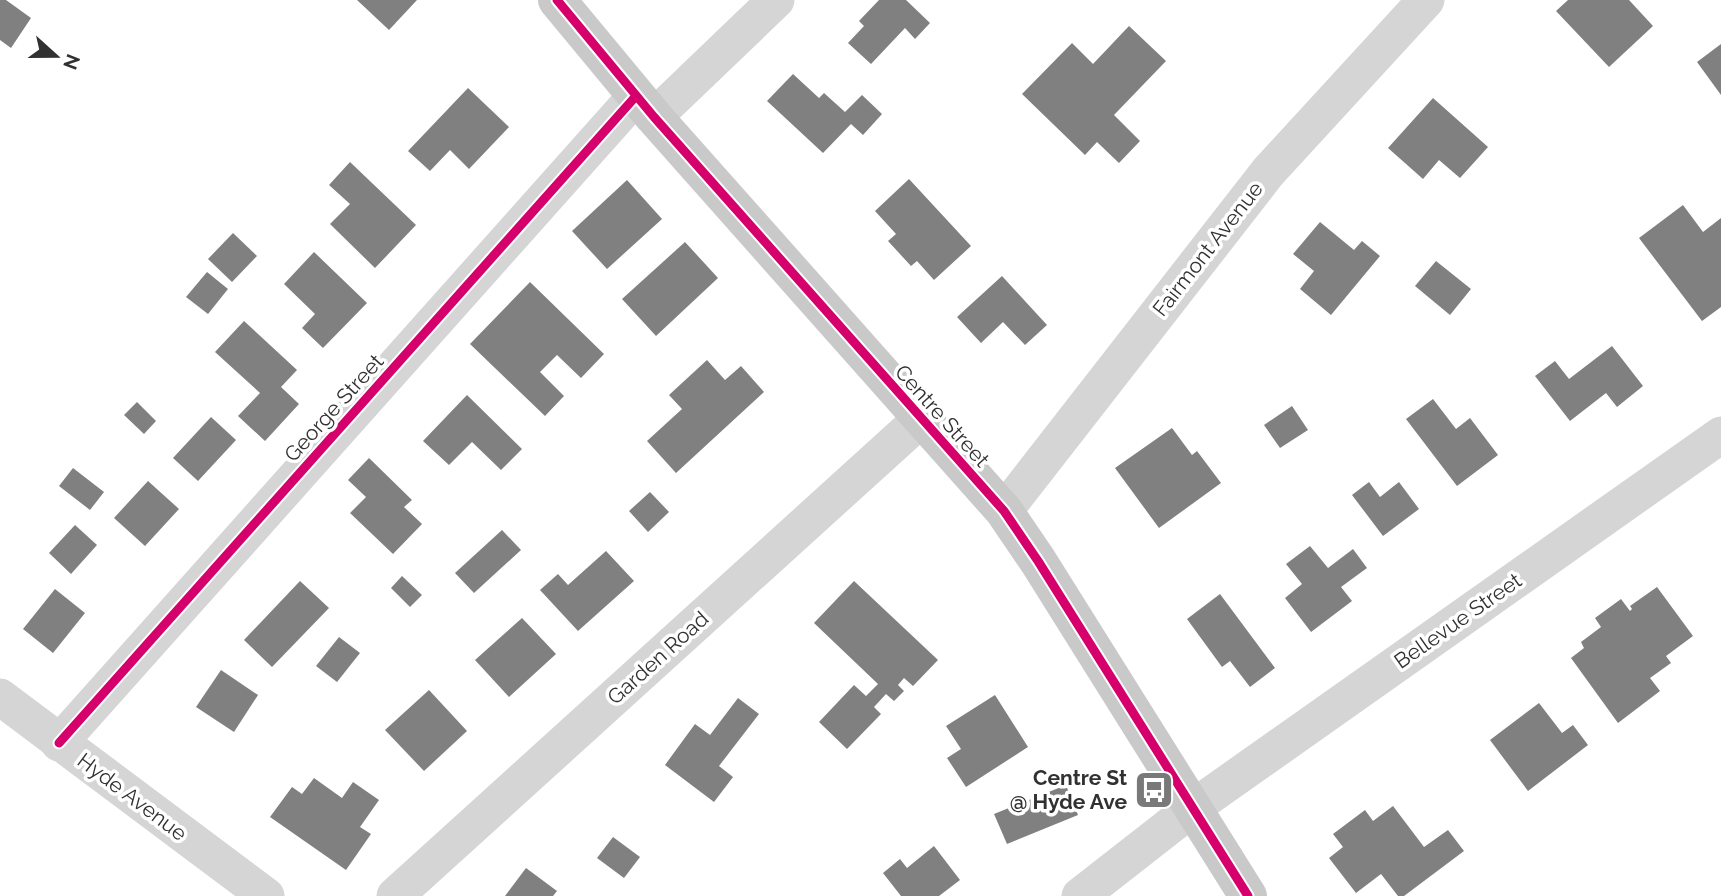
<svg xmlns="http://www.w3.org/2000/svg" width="1721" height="896" font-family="Raleway,sans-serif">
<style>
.building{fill:#808080}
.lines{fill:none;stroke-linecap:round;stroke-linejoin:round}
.minor{stroke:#d5d5d5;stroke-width:37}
.primary{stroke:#c9c9c9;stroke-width:38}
.cycleway-casing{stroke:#fff;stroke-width:13}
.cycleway{stroke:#d6006c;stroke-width:9}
.labels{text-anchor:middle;stroke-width:7;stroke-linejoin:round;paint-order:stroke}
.street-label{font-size:21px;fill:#313131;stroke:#fff}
.poi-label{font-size:21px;font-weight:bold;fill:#313131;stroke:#fff;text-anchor:end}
</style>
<rect width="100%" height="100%" fill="#fff"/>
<g class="building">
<path d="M0,0H6L31,18L11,48L0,40Z"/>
<path d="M357,0H417L389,30Z"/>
<path d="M879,0H906L930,23L915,39L905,28L871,64L848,43L864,26L859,21Z"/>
<path d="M1568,0H1629L1653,26L1609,67L1556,11Z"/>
<path d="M1129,26L1166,61L1114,115L1140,141L1119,163L1097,142L1085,155L1022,94L1072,43L1093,64Z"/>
<path d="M1721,44V95L1697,62Z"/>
<path d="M793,74L819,98L824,93L845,112L862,95L882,114L863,135L851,124L823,153L767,101Z"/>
<path d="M468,88L509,127L469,169L450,150L430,171L408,151Z"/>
<path d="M1433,98L1488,147L1460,178L1439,160L1423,179L1388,148Z"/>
<path d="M350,162L416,225L375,268L330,224L350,204L329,185Z"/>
<path d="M909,179L971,246L934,280L917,261L911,266L888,241L896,234L875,211Z"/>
<path d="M627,180L662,219L607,269L572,231Z"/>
<path d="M1683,205L1703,232L1721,218V307L1702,321L1639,238Z"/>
<path d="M1320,222L1354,250L1362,241L1380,256L1331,315L1300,289L1314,271L1293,254Z"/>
<path d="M233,233L257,256L232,282L208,259Z"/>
<path d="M685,242L718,278L656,336L622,299Z"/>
<path d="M314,252L367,303L323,348L302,328L315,314L284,284Z"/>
<path d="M1436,261L1471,289L1450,315L1415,286Z"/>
<path d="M207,272L228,289L208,314L186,297Z"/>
<path d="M1002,276L1047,325L1025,345L1003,322L981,343L957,317Z"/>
<path d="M530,282L604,354L581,378L557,355L540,372L564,396L545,416L470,344Z"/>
<path d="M244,321L297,370L281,387L299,404L265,441L238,416L260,393L215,352Z"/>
<path d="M1612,346L1643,386L1617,407L1606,393L1570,421L1535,376L1555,361L1569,379Z"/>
<path d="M707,360L725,380L741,366L764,392L676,473L647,441L682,409L669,395Z"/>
<path d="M467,395L522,449L501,470L472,442L449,465L423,441Z"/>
<path d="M1433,399L1456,429L1470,418L1498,455L1457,486L1406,419Z"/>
<path d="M137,402L156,421L144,434L124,415Z"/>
<path d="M1292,406L1308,430L1280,448L1264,425Z"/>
<path d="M211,417L236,440L198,481L173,458Z"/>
<path d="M1172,428L1192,455L1197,451L1221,483L1159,528L1115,468Z"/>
<path d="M369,458L412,500L404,507L422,524L393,554L350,513L366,497L348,480Z"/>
<path d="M73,468L104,492L90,510L59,486Z"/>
<path d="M148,481L179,509L145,546L114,518Z"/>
<path d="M1369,482L1380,497L1399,482L1419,509L1383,536L1352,495Z"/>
<path d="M650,492L669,512L648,532L629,511Z"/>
<path d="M75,525L97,545L71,574L49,553Z"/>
<path d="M502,530L521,550L474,593L455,573Z"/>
<path d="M1310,546L1328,568L1353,549L1367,568L1341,587L1352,601L1311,632L1285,598L1302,584L1286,564Z"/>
<path d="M606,551L634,581L578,631L540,590L558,574L568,585Z"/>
<path d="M402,576L422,595L410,607L391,588Z"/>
<path d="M300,581L329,608L272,667L244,640Z"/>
<path d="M854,581L938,660L913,686L904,678L898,685L904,691L894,701L886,694L874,707L881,714L847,749L819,722L854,685L866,696L878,684L814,623Z"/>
<path d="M1657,587L1693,636L1666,656L1671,663L1650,678L1660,691L1618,723L1571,658L1584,648L1581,642L1601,627L1595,618L1621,599L1630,611L1632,609L1630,606Z"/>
<path d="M55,589L85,613L53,653L23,629Z"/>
<path d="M1220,594L1275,668L1250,687L1230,661L1222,667L1187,619Z"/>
<path d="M522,618L556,654L509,697L475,660Z"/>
<path d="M339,637L360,653L337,682L316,666Z"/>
<path d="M221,670L258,695L234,732L196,707Z"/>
<path d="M429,690L467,731L424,771L385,730Z"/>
<path d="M995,695L1028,747L966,787L947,758L961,749L946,726Z"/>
<path d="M738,698L759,714L719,766L733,777L714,802L665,765L695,724L710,735Z"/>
<path d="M1539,703L1562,733L1573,725L1588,745L1528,791L1490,740Z"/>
<path d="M314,778L342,798L353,782L379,800L360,827L371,834L346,870L270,817L292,787L302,794Z"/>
<path d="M1066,785L1078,815L1007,844L994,814Z"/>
<path d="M1393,806L1424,847L1448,830L1464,851L1404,896H1398L1381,874L1356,893L1329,858L1343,847L1333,834L1365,810L1373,821Z"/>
<path d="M613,837L640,857L624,878L597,858Z"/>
<path d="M934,846L960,880L939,896H901L883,873L900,859L907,868Z"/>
<path d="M526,868L557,891L553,896H505Z"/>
</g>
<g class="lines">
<g class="minor">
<path d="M654,117L776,0"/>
<path d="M1004,511L1268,172L1426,0"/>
<path d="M0,697L266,896"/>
<path d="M59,743L636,96"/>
<path d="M395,896L921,419"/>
<path d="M1080,896L1194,807L1721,435"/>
</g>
<path class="primary" d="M557,0L654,117L1004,511L1038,561L1248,896"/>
<g class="cycleway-casing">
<g id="cycleway">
<path d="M557,0L654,117L1004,511L1038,561L1248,896"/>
<path d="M59,743L636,96"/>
</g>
</g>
<use href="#cycleway" class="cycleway"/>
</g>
<defs>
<g id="bus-square" transform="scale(2.0125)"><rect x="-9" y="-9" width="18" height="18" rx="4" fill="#797979" stroke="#fff"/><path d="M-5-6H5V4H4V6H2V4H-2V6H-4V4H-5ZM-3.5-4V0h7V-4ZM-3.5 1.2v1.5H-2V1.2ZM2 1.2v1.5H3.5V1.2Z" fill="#fff"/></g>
</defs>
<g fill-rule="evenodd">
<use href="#bus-square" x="1154" y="790"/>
</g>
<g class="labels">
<g class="street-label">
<text transform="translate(1208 249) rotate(-52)" y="7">Fairmont Avenue</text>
<text transform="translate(334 408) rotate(-48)" y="7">George Street</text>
<text transform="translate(942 416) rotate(48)" y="7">Centre Street</text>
<text transform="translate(1458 621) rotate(-35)" y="7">Bellevue Street</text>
<text transform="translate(658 658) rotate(-42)" y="7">Garden Road</text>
<text transform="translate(132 797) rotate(37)" y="7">Hyde Avenue</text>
</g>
<g class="poi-label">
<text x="1127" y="785">Centre St<tspan x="1127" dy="24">@ Hyde Ave</tspan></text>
</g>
</g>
<g transform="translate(56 56) rotate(111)" stroke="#ffffff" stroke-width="5" paint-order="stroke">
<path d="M0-5L12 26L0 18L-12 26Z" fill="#313131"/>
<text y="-10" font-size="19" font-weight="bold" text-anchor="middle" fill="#313131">N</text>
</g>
</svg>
